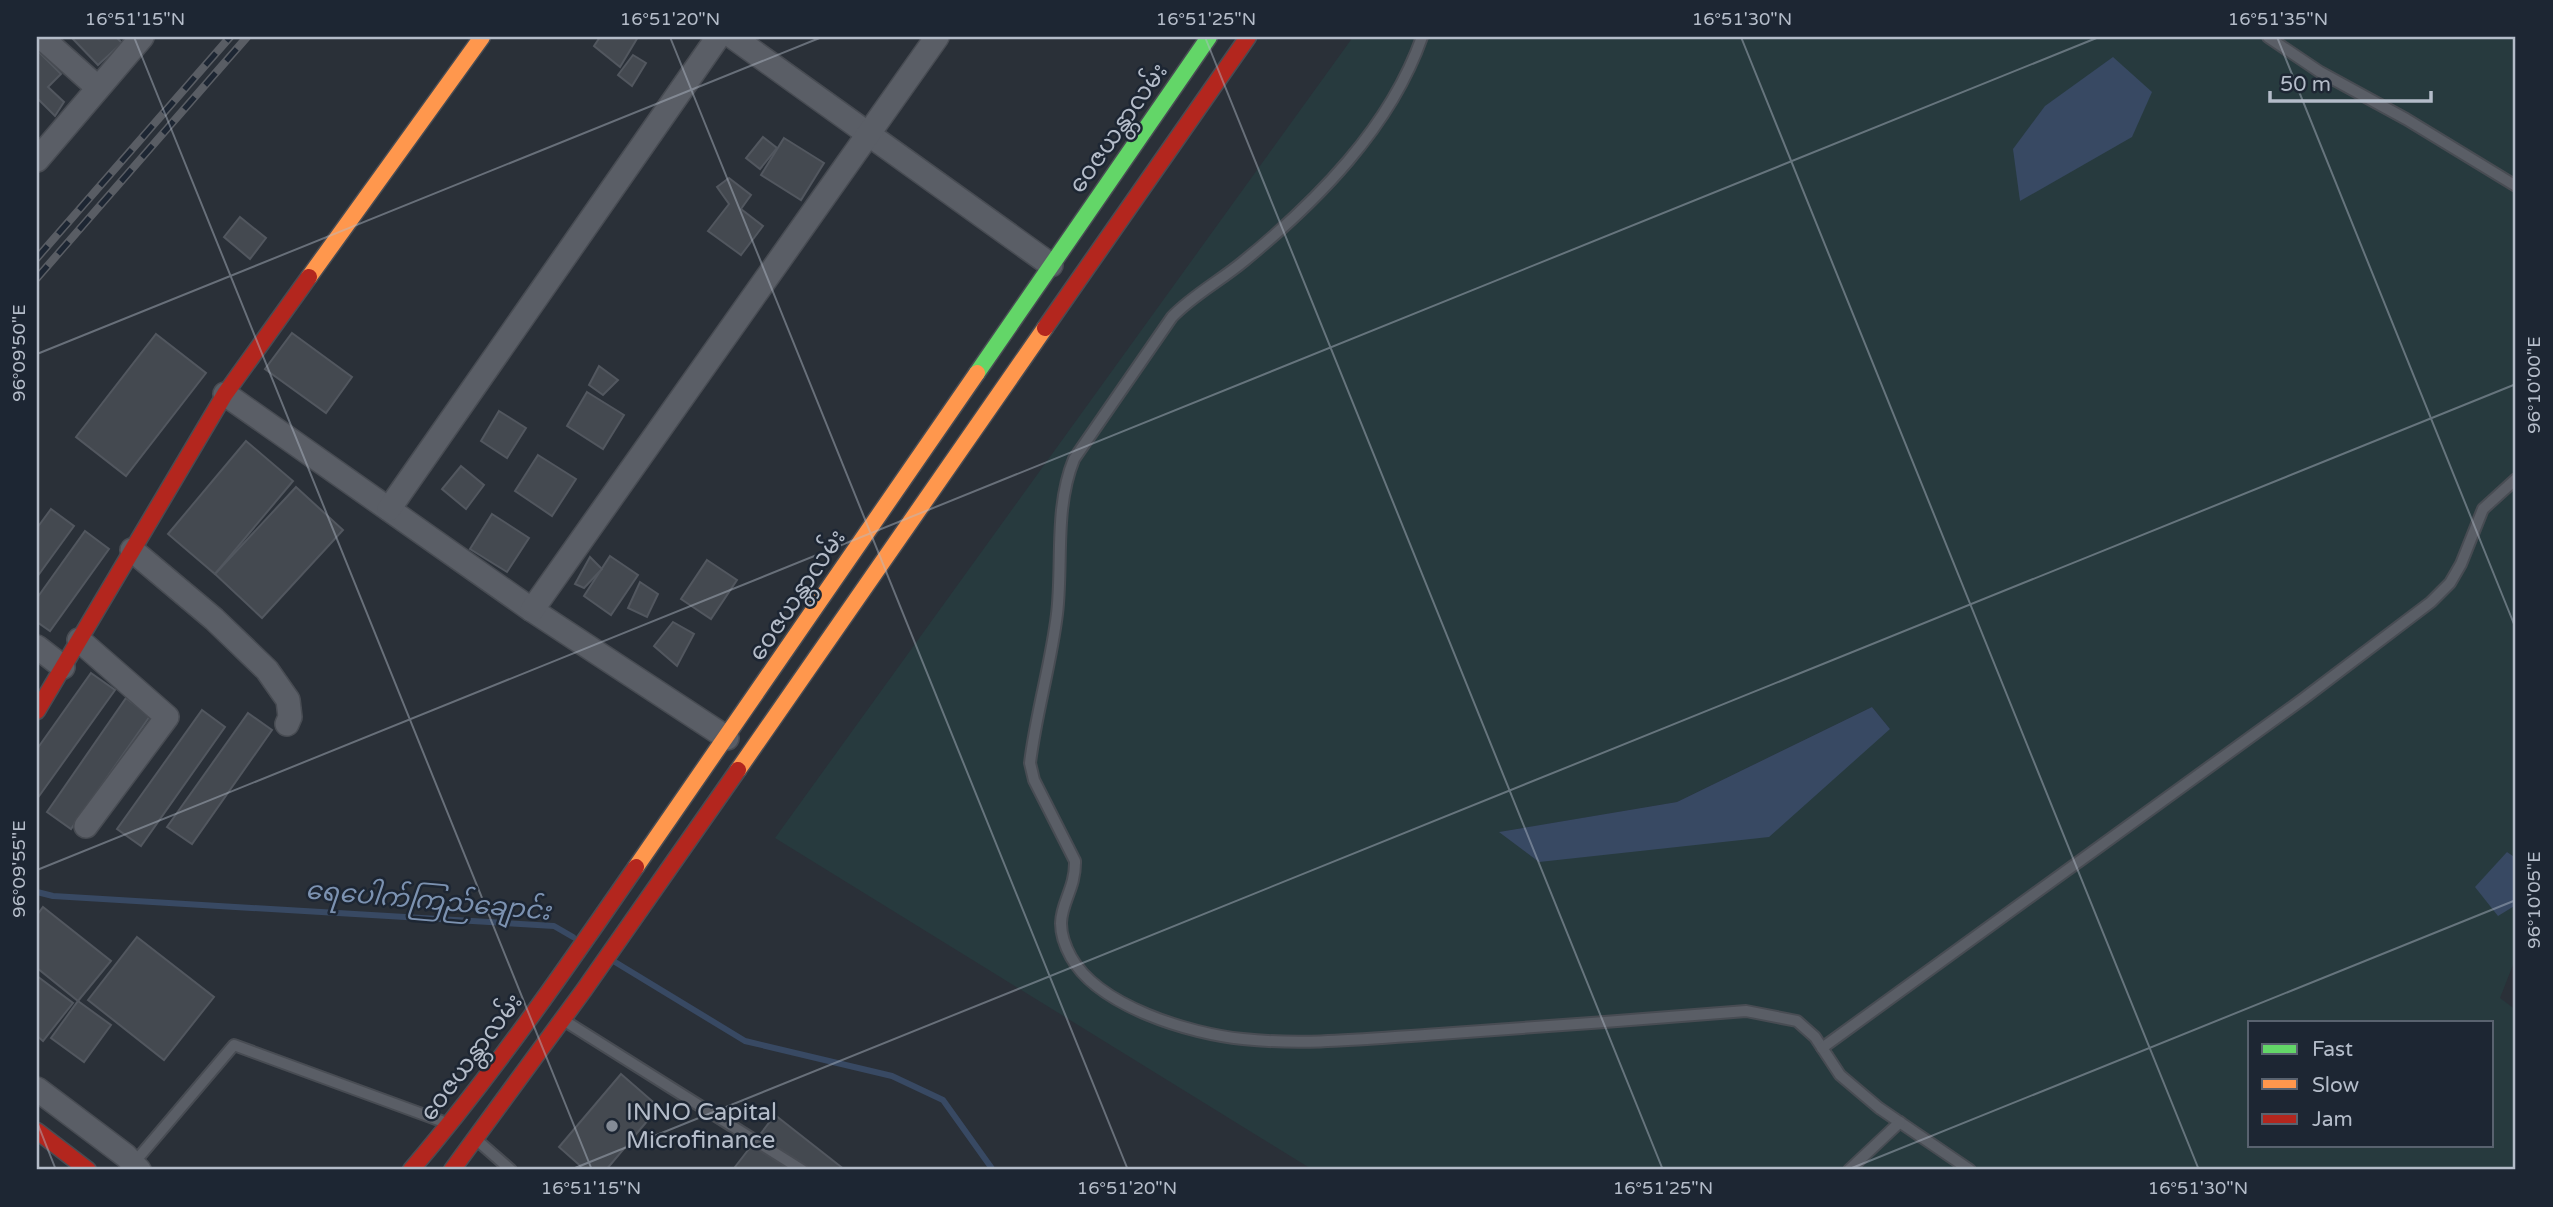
<svg xmlns="http://www.w3.org/2000/svg" width="2553" height="1207" font-family="'Varela Round','Noto Sans Myanmar',sans-serif">
<style>
.green{fill:#273a3e;fill-rule:evenodd}
.water{fill:#384963}
.lines{fill:none;stroke-linecap:round;stroke-linejoin:round}
.stream{stroke:#384963;stroke-width:6}
.building{fill:#444950;stroke:#52575f;stroke-width:2}
.lane-casing{stroke:#484c53;stroke-width:14}
.street-casing{stroke:#484c53;stroke-width:26}
.fast-casing{stroke:#484c53;stroke-width:19}
.slow-casing{stroke:#484c53;stroke-width:19}
.jam-casing{stroke:#484c53;stroke-width:19}
.lane{stroke:#5a5e66;stroke-width:10}
.street{stroke:#5a5e66;stroke-width:23}
.fast{stroke:#63d668;stroke-width:16}
.slow{stroke:#ff974d;stroke-width:16}
.jam{stroke:#b3261e;stroke-width:16}
.rail-casing{stroke:#595d64;stroke-width:8}
.rail{stroke:#1d2633;stroke-width:5;stroke-dasharray:16;stroke-linecap:butt}
.ticks{fill:none;stroke:#b4bcc9;stroke-width:2;stroke-opacity:0.45}
.poi-dot{fill:#848b96;stroke:#1d2633;stroke-width:2.5}
.labels{text-anchor:middle;stroke-width:5;stroke-linejoin:round;paint-order:stroke}
.street-label{font-size:24px;fill:#b4bcc9;stroke:#1d2633}
.poi-label{font-size:24px;fill:#b4bcc9;stroke:#1d2633;text-anchor:start}
.water-label{font-size:26px;font-style:italic;fill:#7c92b1;stroke:#1d2633}
.neatline{fill:none;stroke:#b4bcc9;stroke-width:2.5}
.ticks-label{font-size:18px;text-anchor:middle;fill:#b4bcc9}
</style>
<rect width="100%" height="100%" fill="#2a3038"/>
<path class="green" d="M1353,37H2516V858L2507,852L2498,915L2516,905V957L2500,998L2516,1010V1170H1313L775,838ZM1872,707L1890,729L1539,862L1500,832L1677,802ZM2250,1023H2492V1146H2250Z"/>
<g class="water">
<path d="M2113,57L2152,92L2132,137L2020,201L2013,149L2045,106Z"/>
<path d="M1872,707L1890,729L1769,837L1539,862L1499,832L1677,802Z"/>
<path d="M2507,852L2516,858V905L2498,916L2475,887Z"/>
</g>
<g class="lines">
<g class="stream">
<path d="M37,892L53,896L554,926L573,937"/>
<path d="M615,962L745,1041L892,1076L943,1100L993,1170"/>
</g>
</g>
<g class="building">
<path d="M71,37H116L122,43L98,65Z"/>
<path d="M600,37H638L620,67L594,46Z"/>
<path d="M37,50L61,74L48,87L64,102L55,116L37,98Z"/>
<path d="M633,55L646,63L632,86L618,75Z"/>
<path d="M763,137L777,148L760,169L746,158Z"/>
<path d="M784,138L824,163L801,200L761,175Z"/>
<path d="M729,178L751,195L741,209L763,226L741,255L708,231L729,204L717,187Z"/>
<path d="M240,217L266,238L250,259L224,237Z"/>
<path d="M292,333L352,377L326,413L265,369Z"/>
<path d="M156,334L206,373L126,476L76,437Z"/>
<path d="M599,366L618,380L603,395L589,385Z"/>
<path d="M587,392L624,415L603,449L567,426Z"/>
<path d="M499,411L526,428L507,458L481,441Z"/>
<path d="M246,441L293,481L215,574L168,534Z"/>
<path d="M538,455L576,479L552,516L515,491Z"/>
<path d="M461,466L484,485L466,509L442,489Z"/>
<path d="M296,487L343,530L262,618L215,574Z"/>
<path d="M51,509L74,526L37,577V528Z"/>
<path d="M492,514L529,538L507,572L470,549Z"/>
<path d="M85,531L109,549L50,631L37,622V598Z"/>
<path d="M610,556L638,575L611,615L584,596Z"/>
<path d="M590,557L602,569L584,588L575,584Z"/>
<path d="M707,560L737,580L711,619L681,599Z"/>
<path d="M640,582L658,594L647,617L628,608Z"/>
<path d="M673,622L694,634L677,666L654,646Z"/>
<path d="M91,673L115,690L37,799V749Z"/>
<path d="M126,698L150,716L71,829L47,812Z"/>
<path d="M202,710L225,727L141,846L117,829Z"/>
<path d="M248,713L272,730L192,844L167,827Z"/>
<path d="M43,907L111,961L78,1001L37,968V915Z"/>
<path d="M137,937L214,997L164,1060L88,1000Z"/>
<path d="M37,976L73,1003L43,1041L37,1036Z"/>
<path d="M78,1001L111,1025L84,1062L51,1038Z"/>
<path d="M621,1074L659,1107L606,1170H585L559,1147Z"/>
<path d="M775,1115L845,1170H739L735,1167Z"/>
</g>
<g class="lines">
<g class="lane-casing">
<g id="lane">
<path d="M1422,37C1390,128 1317,201 1244,261C1220,281 1193,295 1172,317L1074,459C1054,508 1063,563 1057,614C1051,664 1036,713 1030,763L1034,780L1075,861C1076,900 1046,911 1071,957C1098,1006 1190,1034 1243,1039C1308,1046 1374,1038 1439,1034C1541,1027 1644,1019 1746,1011L1797,1021L1815,1037L1840,1075L1879,1108L1970,1170"/>
<path d="M2268,37L2320,72L2406,119L2516,186"/>
<path d="M568,1023L802,1170"/>
<path d="M1822,1048L2303,699L2431,602L2450,583L2461,564L2483,509L2516,479"/>
<path d="M479,1142L511,1170"/>
<path d="M133,1164L234,1045L444,1122"/>
<path d="M1849,1170L1900,1122"/>
</g>
</g>
<g class="street-casing">
<g id="street">
<path d="M41,37L97,87"/>
<path d="M733,37L1051,265"/>
<path d="M37,160L142,37"/>
<path d="M225,394L532,610L727,738"/>
<path d="M389,509L718,37"/>
<path d="M132,550L214,619L267,670L288,700L290,717L287,724"/>
<path d="M532,610L937,37"/>
<path d="M79,640L167,717L86,826"/>
<path d="M37,647L63,667"/>
<path d="M37,1089L126,1156L139,1170"/>
</g>
</g>
<g class="fast-casing">
<path id="fast" d="M977,373L1209,37"/>
</g>
<g class="slow-casing">
<g id="slow">
<path d="M309,277L482,37"/>
<path d="M738,770L1045,328"/>
<path d="M636,867L977,373"/>
</g>
</g>
<g class="jam-casing">
<g id="jam">
<path d="M1045,328L1248,37"/>
<path d="M37,711L225,394L309,277"/>
<path d="M37,1131L88,1170"/>
<path d="M411,1170C493,1074 565,970 636,867"/>
<path d="M452,1170L584,990L738,770"/>
</g>
</g>
<use href="#lane" class="lane"/>
<use href="#street" class="street"/>
<use href="#fast" class="fast"/>
<use href="#slow" class="slow"/>
<use href="#jam" class="jam"/>
<g class="rail-casing">
<g id="rail">
<path d="M37,258L230,37"/>
<path d="M37,278L247,37"/>
</g>
</g>
<use href="#rail" class="rail"/>
</g>
<path class="ticks" d="M134,37L592,1170M670,37L1128,1170M1205,37L1663,1170M1741,37L2199,1170M2277,37L2516,629M37,354L822,37M37,870L2099,37M37,1122L56,1170M570,1170L2516,384M1847,1170L2516,900"/>
<circle class="poi-dot" cx="612" cy="1126" r="7"/>
<g class="labels">
<g class="street-label">
<text transform="translate(1118 128) rotate(-55)" y="8">ဝေဇယန္တာလမ်း</text>
<text transform="translate(797 595) rotate(-56)" y="8">ဝေဇယန္တာလမ်း</text>
<text transform="translate(471 1057) rotate(-53)" y="8">ဝေဇယန္တာလမ်း</text>
</g>
<g class="poi-label">
<text x="626" y="1120">INNO Capital<tspan x="626" dy="28">Microfinance</tspan></text>
</g>
<g class="water-label">
<text transform="translate(428 900) rotate(5)" y="9">ရေပေါက်ကြည်ချောင်း</text>
</g>
</g>
<rect width="2553" height="1207" fill="none" stroke="#1d2633" stroke-width="77"/>
<rect x="2248" y="1021" width="245" height="126" fill="#1d2633" stroke="#59626f" stroke-width="2"/>
<rect x="2262" y="1044" width="35" height="10" fill="#63d668" stroke="#59626f" stroke-width="2"/>
<text x="2312" y="1056" font-size="21" fill="#b4bcc9">Fast</text>
<rect x="2262" y="1079" width="35" height="10" fill="#ff974d" stroke="#59626f" stroke-width="2"/>
<text x="2312" y="1092" font-size="21" fill="#b4bcc9">Slow</text>
<rect x="2262" y="1114" width="35" height="10" fill="#b3261e" stroke="#59626f" stroke-width="2"/>
<text x="2312" y="1126" font-size="21" fill="#b4bcc9">Jam</text>
<path d="M2270 91v10h161v-10" fill="none" stroke="#b4bcc9" stroke-width="3.5"/>
<text x="2280" y="91" font-size="21" fill="#b4bcc9" stroke="#1d2633" stroke-width="5" paint-order="stroke">50 m</text>
<rect x="38" y="38" width="2476" height="1130" class="neatline"/>
<g class="ticks-label">
<text x="135" y="25">16°51'15"N</text>
<text x="670" y="25">16°51'20"N</text>
<text x="1206" y="25">16°51'25"N</text>
<text x="1742" y="25">16°51'30"N</text>
<text x="2278" y="25">16°51'35"N</text>
<text transform="translate(19 353) rotate(-90)" y="6">96°09'50"E</text>
<text transform="translate(2534 385) rotate(-90)" y="6">96°10'00"E</text>
<text transform="translate(19 869) rotate(-90)" y="6">96°09'55"E</text>
<text transform="translate(2534 900) rotate(-90)" y="6">96°10'05"E</text>
<text x="591" y="1194">16°51'15"N</text>
<text x="1127" y="1194">16°51'20"N</text>
<text x="1663" y="1194">16°51'25"N</text>
<text x="2198" y="1194">16°51'30"N</text>
</g>
</svg>
